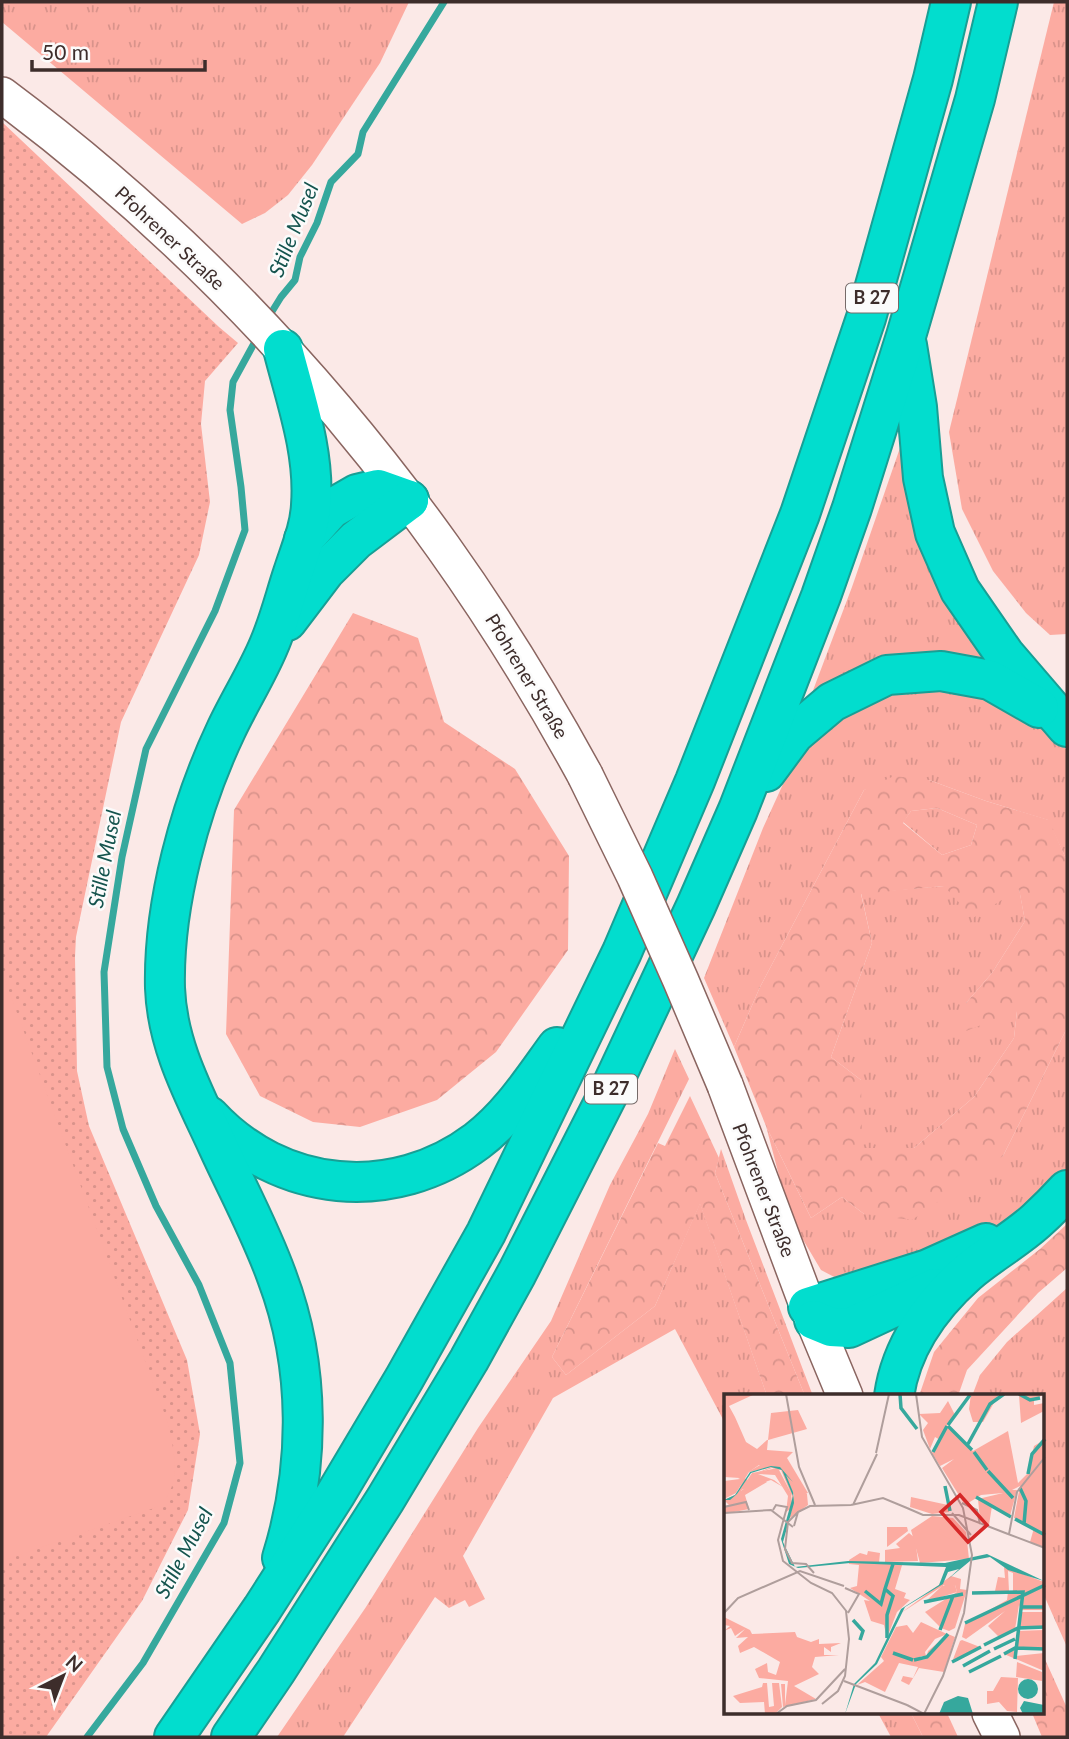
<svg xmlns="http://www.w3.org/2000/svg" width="1069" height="1739" font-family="Lato,sans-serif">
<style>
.grass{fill:url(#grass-tufts)}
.forest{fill:url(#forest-crowns);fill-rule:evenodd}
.park{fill:url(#park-dots)}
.pitch{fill:#fcaba1}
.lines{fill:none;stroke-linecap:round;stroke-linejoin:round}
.stream{stroke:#36a89d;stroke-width:7}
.secondary-casing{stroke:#8a6560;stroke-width:38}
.highway-casing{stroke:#179f95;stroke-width:42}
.secondary{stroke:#fff;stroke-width:35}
.highway{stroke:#02ddce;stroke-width:38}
.secondary-bridge-casing{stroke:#8a6560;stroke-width:38;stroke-linecap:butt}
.secondary-bridge{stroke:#fff;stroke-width:35}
.labels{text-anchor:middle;stroke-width:5;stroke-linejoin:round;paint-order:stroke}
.shield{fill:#fbfbfb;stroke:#766b69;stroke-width:2}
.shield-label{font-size:18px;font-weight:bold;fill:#3d2d2b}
.street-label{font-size:19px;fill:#3d2d2b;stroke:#fbfbfb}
.water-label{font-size:21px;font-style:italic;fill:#15544e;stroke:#fbfbfb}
.inset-river{fill:none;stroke:#36a89d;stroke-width:3.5}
.inset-road{fill:none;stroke:#af9e9c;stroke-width:2}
.view{fill:#d62828;fill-opacity:0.15;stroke:#d62828;stroke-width:3.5}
.inset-edge{fill:none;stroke:#3d2d2b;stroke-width:3.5}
</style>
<defs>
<pattern id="grass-tufts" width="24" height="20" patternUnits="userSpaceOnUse" patternTransform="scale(1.75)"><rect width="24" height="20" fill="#fcaba1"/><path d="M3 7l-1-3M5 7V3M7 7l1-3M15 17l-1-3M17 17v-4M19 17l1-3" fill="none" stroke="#d9938b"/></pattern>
<pattern id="forest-crowns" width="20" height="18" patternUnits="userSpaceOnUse" patternTransform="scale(1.75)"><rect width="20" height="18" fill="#fcaba1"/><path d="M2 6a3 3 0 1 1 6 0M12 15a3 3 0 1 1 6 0" fill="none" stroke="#d9938b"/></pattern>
<pattern id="park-dots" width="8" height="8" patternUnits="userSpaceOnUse" patternTransform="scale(1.75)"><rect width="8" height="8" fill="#fcaba1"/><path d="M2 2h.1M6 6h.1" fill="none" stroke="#d9938b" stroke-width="1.8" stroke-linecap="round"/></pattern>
</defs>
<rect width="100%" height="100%" fill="#fbe9e7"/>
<g class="grass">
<path d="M2,2H409L380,63L312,165L288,195L265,213L242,224L2,22Z"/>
<path d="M1054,2H1067V634L1050,635L1026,613L993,571L962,509L949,432Z"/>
<path d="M902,442L1006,669L809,701L852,587Z"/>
<path d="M951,684L1027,714L1067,750V861L1048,820L986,801L929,780L864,790L760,987L734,1047L704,978L763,828L789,771L802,745L875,691Z"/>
<path d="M937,808L977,825L971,845L942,855L903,822L911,811Z"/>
<path d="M944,886L1019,888L1025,921L992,973L966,1003L1017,1011L1014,1038L974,1097L914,1148H861V1080L831,1057L872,943L861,893Z"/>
<path d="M1067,1028V1173L990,1234L838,1279L821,1270L799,1233L788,1210L766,1126L811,1218L842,1197L864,1214L1003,1156Z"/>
<path d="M675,1049L689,1079L552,1357L566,1375L655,1306L700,1203L767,1396H726V1425L675,1329L553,1398L463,1556L485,1599L469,1607L465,1600L449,1608L435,1597L343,1737H277L366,1607L478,1428L551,1321L610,1185L648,1114Z"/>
<path d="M721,1149L746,1220L813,1396H805L715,1173Z"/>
<path d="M1067,1288V1647L1043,1593V1396H972L980,1375L1007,1342Z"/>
<path d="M878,1713H911L923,1737H891Z"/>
</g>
<g class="forest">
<path d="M353,613L418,638L444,722L515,769L569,856L568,950L496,1052L437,1100L360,1127L313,1122L260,1096L226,1034L234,810Z"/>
<path d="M894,776L929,780L986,801L1049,820L1067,861V1028L1003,1156L912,1220L864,1214L842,1197L811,1218L766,1126L734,1047L760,987L864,790ZM937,808L977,825L971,845L942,855L903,823L911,811ZM944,886L973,918L1019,889L1025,921L992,973L966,1003V1031L1017,1011L1014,1038L974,1097L914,1148H862L861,1080L831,1057L872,943L861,894Z"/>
<path d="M690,1096L719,1158L715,1173L805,1396H767L700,1204L655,1306L566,1375L552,1357L658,1143L665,1146Z"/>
<path d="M1067,1224V1268L1038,1293L967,1370L958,1396H919L934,1352L978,1298L1040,1249Z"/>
<path d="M1043,1655L1067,1708V1737H1042L1032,1713H1043Z"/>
<path d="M911,1713H947L958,1737H923Z"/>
</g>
<path class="park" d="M2,122L219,327L238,343L205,381L201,424L210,502L199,555L121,722L76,937L75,957L77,1071L89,1126L187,1360L200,1434L188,1510L142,1601L46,1737H2Z"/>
<path class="pitch" d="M2,972L168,1423C174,1453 183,1481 160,1506L2,1561Z"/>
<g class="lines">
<g class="stream">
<path d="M268,318L281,297L295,280L300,257L317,223L331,182L358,154L363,132L444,2"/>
<path d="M87,1737L143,1663L224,1523L240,1463L230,1363L199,1285L156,1206L123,1129L107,1067L104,972L122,857L146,749L215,611L245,530L241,487L230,410L233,382L257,338"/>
</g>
<g class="secondary-casing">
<g id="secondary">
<path d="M2,95C171,221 320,375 443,547C495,620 542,696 585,775"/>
<path d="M725,1085L808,1307L845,1396"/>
<path d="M990,1713L1002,1737"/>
</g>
</g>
<g class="highway-casing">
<g id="highway">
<path d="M907,345L917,407L923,478L935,533L960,590L1005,655L1067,727"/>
<path d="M304,539L331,509L357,494L378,489L409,500"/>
<path d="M287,621L325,571L356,540L409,500"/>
<path d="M766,772L794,734L832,702L887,675L941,671L990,680L1039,708"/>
<path d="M209,1116C280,1193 393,1204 477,1141C510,1116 533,1080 557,1047"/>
<path d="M808,1307L928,1269L986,1243"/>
<path d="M814,1320L831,1327L849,1328L935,1288"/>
<path d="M894,1396C901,1347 931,1305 967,1273C989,1254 1015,1240 1036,1221C1047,1211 1057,1201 1067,1190"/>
<path d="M282,1558C310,1468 311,1367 277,1277C261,1232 237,1188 217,1144C194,1094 167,1045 165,988C163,905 190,806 226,730C239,702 257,674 269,645C279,622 285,597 293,573C300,551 310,528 311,505C315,452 296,400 283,349"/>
<path d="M174,1737L262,1609L335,1495L404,1379L486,1233L622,952L695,781L800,514L866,318L933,79L951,2"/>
<path d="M231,1737L276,1671L385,1500L469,1360L517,1273L607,1096L696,906L738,810L821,596L852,508L906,336L975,99L998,2"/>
</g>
</g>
<use href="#secondary" class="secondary"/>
<use href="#highway" class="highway"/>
<g class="secondary-bridge-casing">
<path id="secondary-bridge" d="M585,775L635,877L681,981L725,1085"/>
</g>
<use href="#secondary-bridge" class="secondary-bridge"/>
</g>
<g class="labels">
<g class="shield">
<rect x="846" y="283.5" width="52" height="29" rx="5"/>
<rect x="585" y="1074.5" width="52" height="29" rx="5"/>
</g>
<g class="shield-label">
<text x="872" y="304">B 27</text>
<text x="611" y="1095">B 27</text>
</g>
<g class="street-label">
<text transform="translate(170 238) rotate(43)" y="7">Pfohrener Straße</text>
<text transform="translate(527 676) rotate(59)" y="7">Pfohrener Straße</text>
<text transform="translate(764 1190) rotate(69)" y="7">Pfohrener Straße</text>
</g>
<g class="water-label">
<text transform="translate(294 230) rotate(-68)" y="7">Stille Musel</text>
<text transform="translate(105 859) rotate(-79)" y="7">Stille Musel</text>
<text transform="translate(184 1553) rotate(-62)" y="7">Stille Musel</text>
</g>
</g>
<g transform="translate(724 1394)">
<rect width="320" height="320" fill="#fbe9e7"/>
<path d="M247,0H275L259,28H249L245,15ZM320,0L310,6V11L320,9V17L297,29L295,1ZM224,7L231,21L223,32L249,57L284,37L294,89L304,79L310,52L320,46V153L306,148L310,134L290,124L296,92L288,96H293L286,122L268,112L265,131L256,127L254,105L279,99L257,101L241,111L218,74L230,65L216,72L208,59L216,46L211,43L206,55L199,36L204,29L195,20L216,19ZM74,16L83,35L44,46L47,19ZM36,71L50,70L55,71L62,76L83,100L84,111L66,124L70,102L62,81L68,90L57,73L52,72L25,78L12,99L0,105V87L16,85L14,84ZM54,74L67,99L68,114L62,118L64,102L51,81L34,80L50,86L59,93L47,86L17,96L28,79ZM187,103L224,111L225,118L208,120L186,113ZM163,133H183L184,137L163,153ZM185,139L191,144L194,167L161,168V156L176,154L172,150ZM280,173L320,188V216H297L295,211L291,235L275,243L264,232L281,217L242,245L238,243L241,230L283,206L284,198H289V179L284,177L285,197H271L274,183L281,184ZM227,182L237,185L236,195L243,196L231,234L225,237L217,234L201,218L233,198L231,191L222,195L220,191L177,219ZM297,218H320V233L294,234ZM0,223L26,236L28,240L71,238L73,243L87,248L95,245V250L117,249L107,253V258L100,253V261H115L91,263L88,273L95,280L70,292L92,305L59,313L57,290H61V311L64,287L35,284L31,275L43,269L44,278L52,281L56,268L30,253L16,259L14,252L24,243L12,244L21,235L11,242L7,234L0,237L6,232L0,231ZM197,228L223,240L211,245L201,258L202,262H197L194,266L202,265L204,257L224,240L231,243L220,278L195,274L185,291L177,287L179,282L189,284L194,273L175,269L161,298L141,288L133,291L160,267L157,263L172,233L183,231L189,239ZM320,236V254H291L294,237ZM238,246L256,253L228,268L236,247ZM290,255L291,262L320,259V277L280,260ZM293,268L318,278V287L292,283ZM39,289H43L45,313L50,312L48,289H55L58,313L51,320H41L40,308L16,309L9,302L38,293Z" fill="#fcaba1"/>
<path d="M0,0H31L5,12L11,23L30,12L11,23L22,48L33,55L43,46L59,44L44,46L43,56L69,58L63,64L84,99L79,100L65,87L70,105L66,121L75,116L65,124L68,102L57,76L48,74L22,83L53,71H35L16,84L0,83ZM36,82L43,88L21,101L25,115L0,120V112L5,111L0,106L13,100L20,84L24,86L17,97ZM277,283L294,284L293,318L283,317L275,308L263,310V297H269Z" fill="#fcaba1"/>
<path d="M208,122L229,124L242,138L245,165L196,169L187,136ZM144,157L156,159L155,169L179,168L171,195L182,199L180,204L186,206L173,218L163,244L160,231L147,227L140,206L146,207L126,194L133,192L135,171L125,170V166L136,159L143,161Z" fill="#fcaba1"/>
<path d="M231,191L233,198L201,208L218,192Z" fill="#fcaba1"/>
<path d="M221,128L242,140L238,151L214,139Z" fill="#fcaba1"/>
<path d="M47,72L56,73L69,88L62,81L69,98L70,109L59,148L71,173L124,167L221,169L263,160L320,187L284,176L266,163L246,167L223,186L235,175L224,178L219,190L181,213L153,270L132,290L121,320L130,290L151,269L177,215L215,191L222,173L126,169L74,174L65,170L57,145L69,102L58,76L47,73L27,79L13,100L6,106H0L11,101L26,78ZM294 295a10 10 0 1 1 20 0a10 10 0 1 1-20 0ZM234,302L244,304L249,320H215L220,308ZM300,307L320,311V320H299L296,314Z" fill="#36a89d"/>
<path class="inset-river" d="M176,0L177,14L193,35M295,0L306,6L316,4M224,31L246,1M224,32L248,56M244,50L266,10L280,0M209,58L223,32M250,58L263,76M264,77L289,104M304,80L308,60L321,45M221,92L226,117M296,94L302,107L300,130M252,103L287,123M291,125L321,141M141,197L157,210L161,195M248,199L299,198L291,265M200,208L239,200M297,213H321M129,226L139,237L136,246M241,229L321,191M216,236L229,202M163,244V221L169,202L161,195L169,170M260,251L294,234L321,233M270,255L291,245M169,259L189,266M280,260L291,254L321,255M190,266L203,263L224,240M228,268L257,253M239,272L266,257M245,278L277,262"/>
<path class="inset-road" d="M62,0L75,73L91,111M152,59L165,0M238,109L253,116L256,130M127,111L159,104L183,114M129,111L153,60M0,113L22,108L25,116M183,114L199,121H235L284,140M49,116L52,111L63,113L54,146L59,167L87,189L108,199L123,218M74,118L64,128L61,155L68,169L82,170L90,179M0,119L47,116L69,133M228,119L247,141M70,132L74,118L86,112L127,111M284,140L321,154M285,140L293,98L321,63M121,194L135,200L124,219M0,219L14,204L76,177L120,192M120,287L183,311M98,310L114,297L121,282L125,245L122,217M183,311L200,320L219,282L240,219L248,161L239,114L198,43L192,0M52,320L63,312L92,306L121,275"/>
<path class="view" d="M236,101L263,131L244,148L217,118Z"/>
<rect width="320" height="320" class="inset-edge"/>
</g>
<rect width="1069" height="1739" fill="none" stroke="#3d2d2b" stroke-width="7"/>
<g transform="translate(63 1676) rotate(42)" stroke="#fbfbfb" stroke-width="5" paint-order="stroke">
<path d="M0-5L12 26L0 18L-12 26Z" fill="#3d2d2b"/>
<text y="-10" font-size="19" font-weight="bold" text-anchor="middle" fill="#3d2d2b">N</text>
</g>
<path d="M32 60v10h173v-10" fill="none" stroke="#3d2d2b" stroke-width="3.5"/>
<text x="42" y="60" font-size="21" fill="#3d2d2b" stroke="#fbfbfb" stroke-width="5" paint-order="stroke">50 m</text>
</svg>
